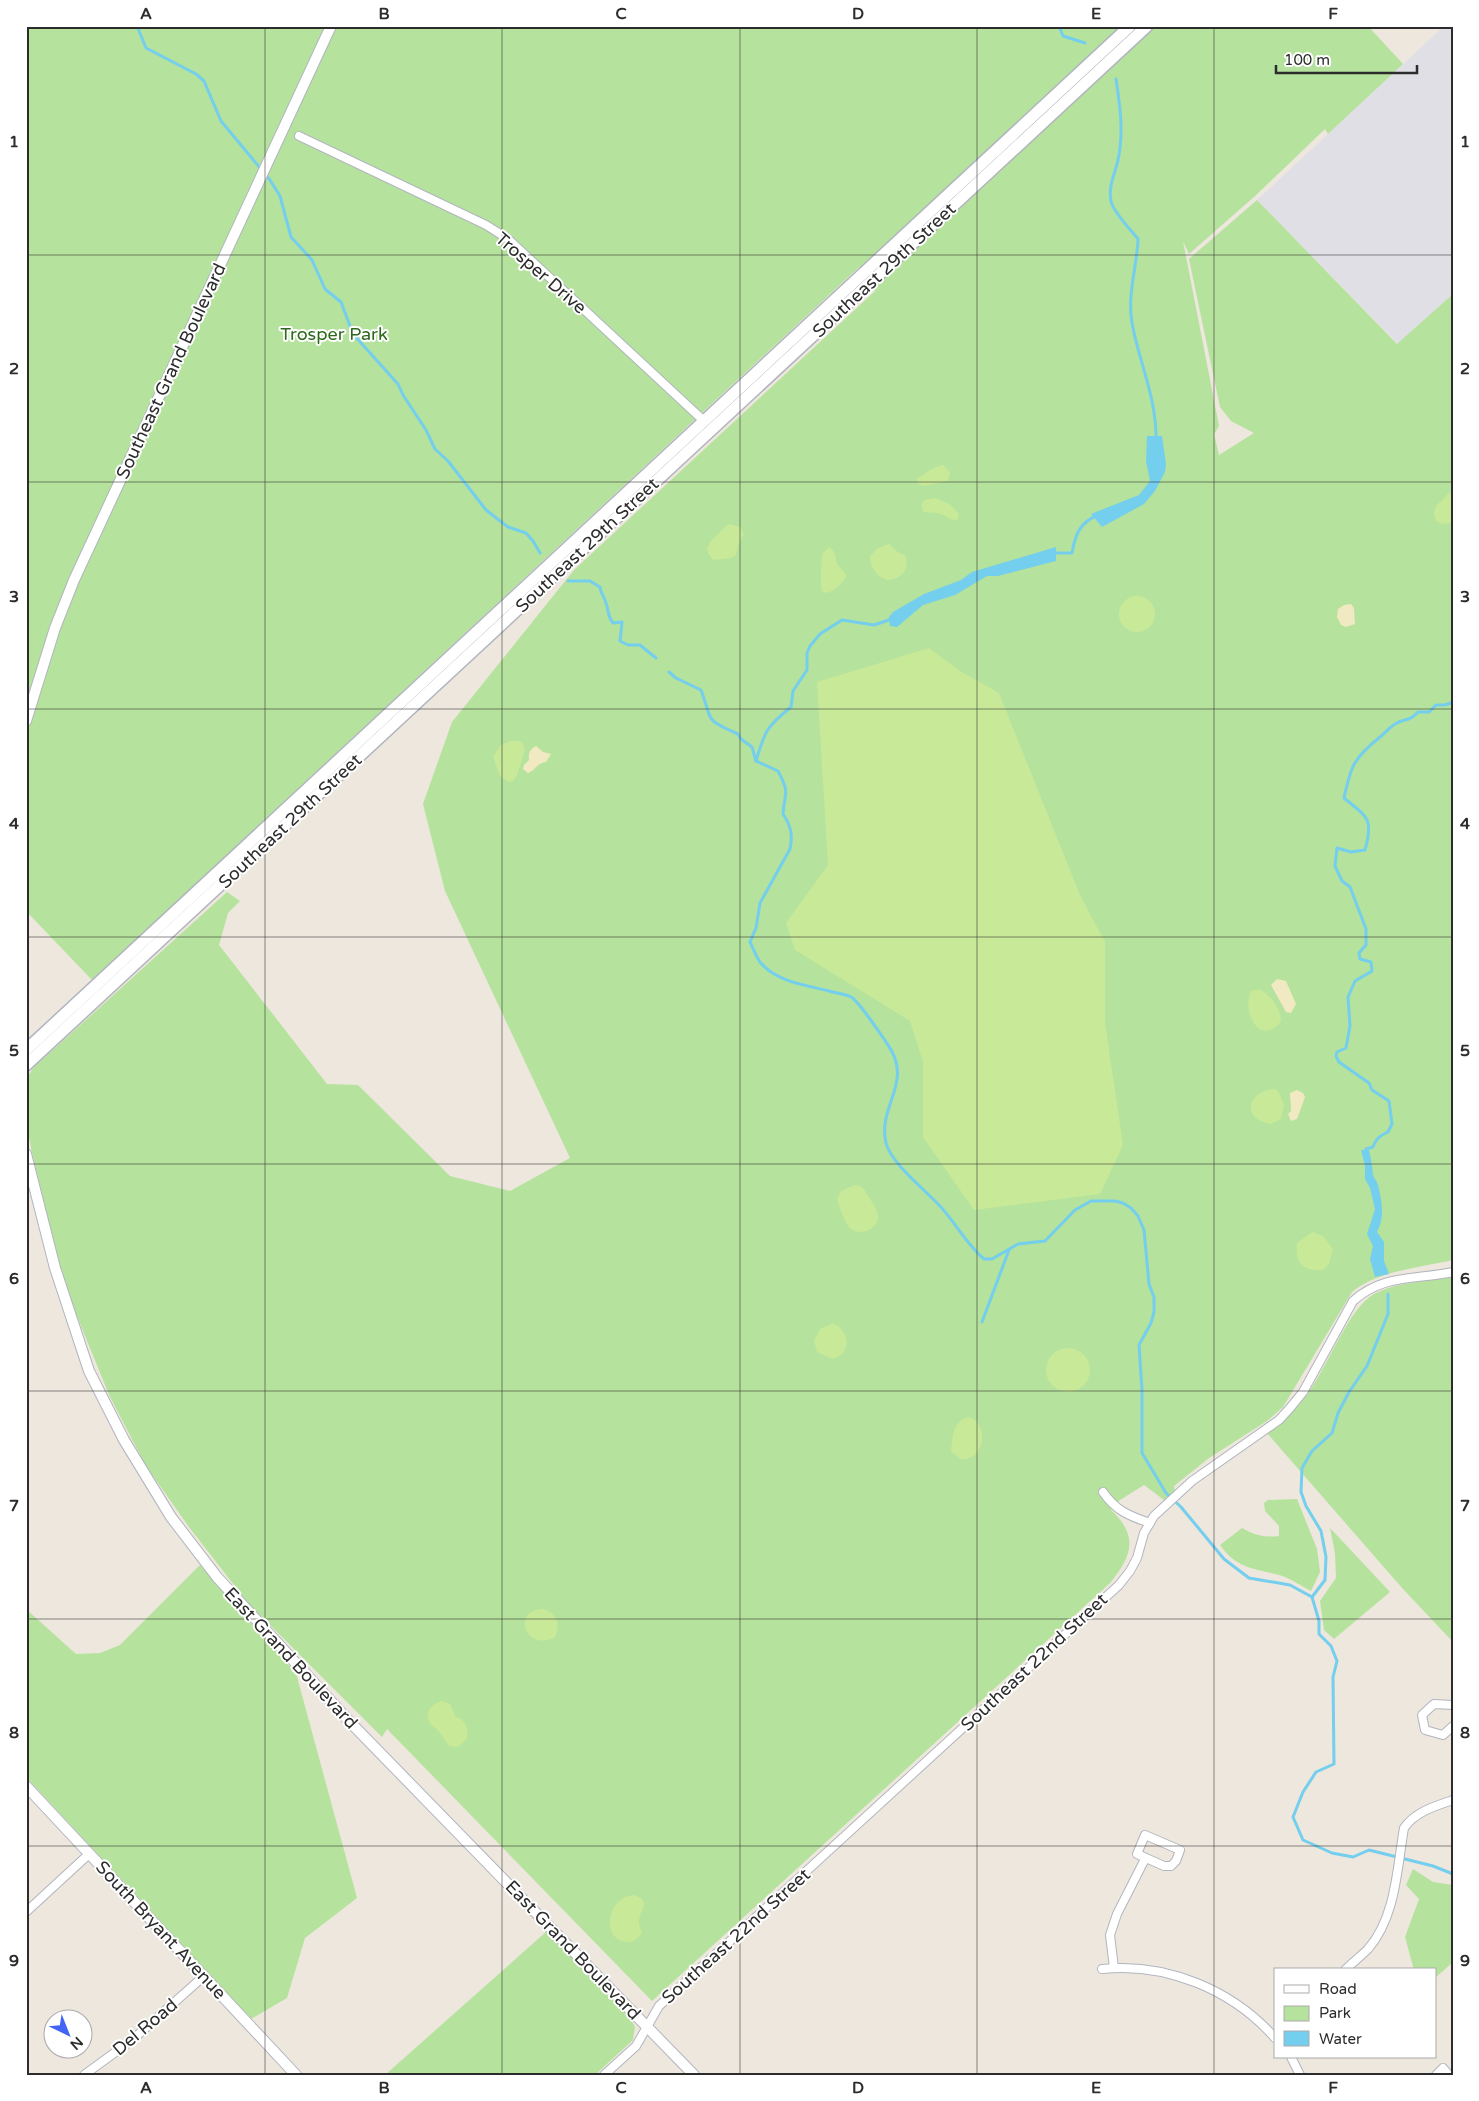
<svg xmlns="http://www.w3.org/2000/svg" width="1479" height="2101" font-family="'Varela Round',sans-serif">
<style>
.industrial{fill:#e1dfe6}
.green{fill:#b5e29c}
.sand{fill:#f1e9c2}
.pitch{fill:#c8e998}
.water{fill:#74ceed}
.lines{fill:none;stroke-linecap:round;stroke-linejoin:round}
.stream{stroke:#74ceed;stroke-width:3}
.minor-casing{stroke:#b2b5bf;stroke-width:10}
.tertiary-casing{stroke:#b2b5bf;stroke-width:12}
.secondary-casing{stroke:#b2b5bf;stroke-width:14}
.minor{stroke:#fff;stroke-width:8}
.tertiary{stroke:#fff;stroke-width:10}
.secondary{stroke:#fff;stroke-width:11}
.grid{fill:none;stroke:#2c2c2c;stroke-width:1;stroke-opacity:0.55}
.labels{text-anchor:middle;stroke-width:4;stroke-linejoin:round;paint-order:stroke}
.street-label{font-size:18px;fill:#2c2c2c;stroke:#fff}
.park-label{font-size:18px;fill:#2d681c;stroke:#fff}
.neatline{fill:none;stroke:#2c2c2c;stroke-width:2}
.grid-label{font-size:16px;text-anchor:middle;font-weight:bold;fill:#2c2c2c}
</style>
<rect width="100%" height="100%" fill="#ede7de"/>
<path class="industrial" d="M1444,26H1453V294L1398,344L1257,200Z"/>
<g class="green">
<path d="M26,26H1368L1403,64L1328,134L1325,129L1255,196L1189,254L1183,241L1219,426L1214,434L1219,455L1254,433L1231,421L1220,407L1189,259L1257,200L1397,344L1453,294V1260C1422,1267 1377,1271 1352,1292L1283,1407L1267,1421L1209,1458L1174,1486L1175,1491L1164,1500L1144,1485L1120,1500L1111,1510C1139,1536 1132,1556 1110,1583L652,2001L387,1729L382,1737L248,1603L189,1527L146,1466L110,1397L72,1304L58,1260L32,1153L26,1121V1079L34,1067L227,892L240,901L228,913L219,945L327,1084L358,1085L450,1176L510,1191L570,1158L445,891L423,804L452,722L574,570L875,291L859,267L92,980L26,911Z"/>
<path d="M1453,1277V1642L1403,1589L1266,1432C1282,1421 1297,1410 1308,1393C1327,1368 1348,1309 1374,1294C1397,1282 1428,1281 1453,1277Z"/>
<path d="M1297,1499L1317,1549L1320,1572L1311,1591C1301,1586 1290,1578 1279,1575C1253,1568 1237,1569 1220,1545L1242,1528C1255,1535 1264,1538 1279,1536V1526L1265,1511L1264,1503L1268,1500Z"/>
<path d="M1330,1528L1390,1592L1334,1639L1324,1630L1320,1601L1336,1578L1335,1553Z"/>
<path d="M200,1565L269,1644L296,1673L357,1898L305,1938L287,1998L251,2019L26,1777V1609L76,1654L100,1653L120,1645Z"/>
<path d="M1413,1869L1433,1882L1453,1885V1962L1435,1978V1970H1414L1405,1937L1419,1899L1406,1885Z"/>
<path d="M547,1931L629,2016L635,2027L633,2040L595,2075H385Z"/>
</g>
<g class="sand">
<path d="M1351,604L1354,608L1355,624L1346,627L1341,625L1337,617L1338,609L1344,605Z"/>
<path d="M536,746L543,752L551,754L546,762C537,763 536,770 528,773L523,769L524,765L529,760C528,753 530,749 536,746Z"/>
<path d="M1277,979L1286,981L1296,1004L1291,1013L1286,1012L1271,985Z"/>
<path d="M1297,1090L1303,1093L1305,1097L1297,1119L1291,1121L1288,1114L1291,1111L1290,1093Z"/>
</g>
<g class="pitch">
<path d="M943,465L950,472L948,481L923,486L918,484L917,479C924,474 935,466 943,465Z"/>
<path d="M1453,489V523L1442,524L1436,521L1434,513L1436,506Z"/>
<path d="M936,498L951,505L959,514L957,520C948,521 945,513 936,513C930,512 929,514 923,511L921,505L924,500Z"/>
<path d="M730,524L740,527L744,534L738,545L736,555L731,558L713,560L708,553L707,548L711,541L726,526Z"/>
<path d="M889,544L899,553L905,555C911,569 901,580 887,580C876,576 870,568 870,556L878,548Z"/>
<path d="M829,547C838,553 834,558 838,565C841,569 844,571 846,575C845,582 833,592 826,593L822,591C820,586 821,557 823,553C825,551 827,549 829,547Z"/>
<circle cx="1137" cy="614" r="18"/>
<path d="M929,648L960,671L999,693L1080,895L1105,942V1022L1123,1145L1100,1194L974,1210L923,1137V1062L910,1021L795,950L786,923L828,865L817,682Z"/>
<path d="M510,741H521L525,750L517,775L513,781L509,782L500,776L493,757L500,746Z"/>
<path d="M1259,989C1269,993 1281,1009 1281,1021C1261,1048 1241,1013 1251,991Z"/>
<path d="M1274,1089L1278,1091L1284,1105L1281,1119L1271,1124C1242,1120 1245,1092 1274,1089Z"/>
<path d="M855,1185C863,1186 865,1191 869,1197C873,1204 879,1211 878,1219C876,1231 859,1236 850,1228C844,1222 840,1208 837,1200L841,1191Z"/>
<path d="M1312,1232L1323,1236L1333,1249L1329,1264L1323,1270C1303,1271 1295,1264 1297,1243Z"/>
<path d="M833,1323C850,1331 852,1353 833,1359L817,1352L814,1341L820,1329Z"/>
<circle cx="1068" cy="1370" r="22"/>
<path d="M969,1417C991,1426 984,1462 960,1459L951,1451C953,1436 952,1421 969,1417Z"/>
<path d="M543,1609C557,1614 561,1624 555,1637C538,1648 517,1633 528,1614L535,1610Z"/>
<path d="M442,1701L450,1704L456,1717C466,1719 469,1730 467,1739L458,1747L449,1746C446,1742 443,1737 440,1733C437,1728 431,1726 429,1721C424,1711 434,1703 442,1701Z"/>
<path d="M634,1895C653,1901 639,1911 639,1922C639,1925 641,1930 642,1934L634,1941C602,1949 602,1898 634,1895Z"/>
</g>
<g class="water">
<path d="M1147,436H1162L1166,464L1165,472L1155,491L1144,504L1102,527L1091,514L1139,495L1150,481L1146,461Z"/>
<path d="M1056,547V561L998,576H987L955,595L923,605L897,627L890,626L889,617L893,612L924,594L961,580L972,572Z"/>
<path d="M1361,1150H1369C1371,1158 1372,1166 1373,1174C1373,1177 1377,1181 1378,1185C1382,1201 1385,1217 1377,1232L1384,1242V1261L1389,1274L1375,1277L1370,1259L1373,1246L1367,1234L1375,1209L1370,1188L1365,1179V1166Z"/>
</g>
<g class="lines">
<g class="stream">
<path d="M137,26L146,48L196,74L204,81L221,121L270,180L280,196L291,237L312,260L325,289L341,302L353,334L398,384L403,395L426,430L435,449L448,461L486,510L508,527L526,533L533,541L540,553"/>
<path d="M1059,26L1063,36L1085,43"/>
<path d="M1116,79C1120,106 1124,132 1118,160C1115,174 1108,186 1111,201C1113,212 1131,230 1138,239C1137,267 1127,294 1132,323C1139,362 1157,399 1156,440"/>
<path d="M1052,553H1072C1075,535 1080,522 1098,515"/>
<path d="M568,581H590L600,587C601,594 604,596 606,603C609,611 607,615 613,623L622,622L620,641L628,645H640L656,658"/>
<path d="M669,672L676,678L701,690C713,721 703,719 738,734L741,739L752,747L756,761"/>
<path d="M756,761L778,771C790,794 785,790 783,814C791,826 793,835 790,849L760,903L756,928L750,942C753,948 756,956 760,962C776,982 806,985 829,991C835,993 845,994 851,997C858,1001 880,1033 886,1042C916,1082 877,1104 886,1143C891,1163 924,1189 938,1204C955,1221 965,1243 984,1259H992L1018,1244L1045,1241L1075,1210L1091,1201H1115L1123,1203L1131,1208L1138,1216L1144,1230L1149,1284L1154,1297V1312L1151,1323L1139,1345L1142,1390V1453L1166,1493L1181,1507L1224,1559L1249,1578L1290,1585L1312,1597L1319,1621V1634L1331,1646L1337,1661L1333,1677L1334,1764L1316,1772L1303,1792L1293,1817L1303,1840L1332,1853L1353,1857L1369,1850L1433,1866L1453,1874"/>
<path d="M756,761C765,731 766,727 791,707L793,691L807,670V653L810,646L820,634L842,620L874,625L892,619"/>
<path d="M1365,1153L1366,1149L1373,1147C1376,1139 1379,1136 1388,1132L1392,1124L1389,1101L1372,1090L1369,1083L1339,1062L1336,1056L1337,1052L1346,1048L1350,1026L1348,997L1355,981L1372,971L1371,962L1360,959L1359,953L1366,945V929L1350,887L1342,881L1335,866L1337,848L1351,852L1365,850C1374,818 1367,817 1344,798C1351,765 1354,758 1380,737C1385,733 1390,727 1395,724C1405,718 1409,722 1418,712H1429L1436,705H1445L1453,702"/>
<path d="M982,1322L1009,1250"/>
<path d="M1312,1597L1325,1580L1326,1557L1321,1531L1306,1506L1301,1492L1302,1468L1312,1451L1332,1433L1338,1413L1349,1392L1367,1366L1388,1314V1294"/>
</g>
<g class="minor-casing">
<g id="minor">
<path d="M299,136L486,225L508,239L704,421"/>
<path d="M1103,1492C1115,1510 1129,1516 1150,1523"/>
<path d="M1453,1705L1434,1704L1422,1715L1425,1730L1443,1735L1453,1726"/>
<path d="M1145,1835L1180,1850L1176,1861L1171,1866H1164L1137,1854Z"/>
<path d="M26,1912L89,1854"/>
<path d="M1114,1968L1110,1935L1117,1914L1145,1859"/>
<path d="M1102,1969C1166,1962 1233,1990 1275,2038"/>
<path d="M1345,1970C1352,1963 1361,1956 1368,1949C1396,1917 1397,1868 1404,1828C1415,1812 1435,1806 1453,1800"/>
<path d="M1291,2057L1300,2075"/>
<path d="M84,2075L132,2040L204,1976"/>
<path d="M604,2075L636,2046L659,2006L1119,1585L1130,1571L1137,1558L1144,1533L1154,1516L1192,1481L1279,1420L1290,1408L1303,1392L1353,1301C1383,1274 1415,1280 1453,1272"/>
<path d="M1436,2075L1443,2068L1449,2075"/>
</g>
</g>
<g class="tertiary-casing">
<g id="tertiary">
<path d="M26,721L55,628L74,580L331,26"/>
<path d="M26,1154L55,1268L89,1371L124,1440L171,1517L217,1577L348,1720L694,2075"/>
<path d="M26,1786L296,2075"/>
</g>
</g>
<g class="secondary-casing">
<g id="secondary">
<path d="M26,1050L1130,26"/>
<path d="M26,1065L1147,26"/>
</g>
</g>
<use href="#minor" class="minor"/>
<use href="#tertiary" class="tertiary"/>
<use href="#secondary" class="secondary"/>
</g>
<path class="grid" d="M265,26V2075M502,26V2075M740,26V2075M977,26V2075M1214,26V2075M26,255H1453M26,482H1453M26,709H1453M26,937H1453M26,1164H1453M26,1391H1453M26,1619H1453M26,1846H1453"/>
<g class="labels">
<g class="street-label">
<text transform="translate(884 270) rotate(-43)" y="6">Southeast 29th Street</text>
<text transform="translate(541 273) rotate(41)" y="6">Trosper Drive</text>
<text transform="translate(171 371) rotate(-65)" y="6">Southeast Grand Boulevard</text>
<text transform="translate(587 545) rotate(-43)" y="6">Southeast 29th Street</text>
<text transform="translate(290 821) rotate(-43)" y="6">Southeast 29th Street</text>
<text transform="translate(291 1658) rotate(47)" y="6">East Grand Boulevard</text>
<text transform="translate(1034 1662) rotate(-43)" y="6">Southeast 22nd Street</text>
<text transform="translate(161 1930) rotate(47)" y="6">South Bryant Avenue</text>
<text transform="translate(736 1936) rotate(-42)" y="6">Southeast 22nd Street</text>
<text transform="translate(573 1950) rotate(46)" y="6">East Grand Boulevard</text>
<text transform="translate(145 2027) rotate(-40)" y="6">Del Road</text>
</g>
<g class="park-label">
<text x="334" y="340">Trosper Park</text>
</g>
</g>
<rect width="1479" height="2101" fill="none" stroke="#ffffff" stroke-width="55"/>
<rect x="1274" y="1968" width="162" height="90" fill="#ffffff" stroke="#ababab"/>
<rect x="1284" y="1985" width="25" height="8" fill="#ffffff" stroke="#ababab"/>
<text x="1319" y="1994" font-size="15" fill="#2c2c2c">Road</text>
<rect x="1284" y="2006" width="25" height="15" fill="#b5e29c" stroke="#ababab"/>
<text x="1319" y="2018" font-size="15" fill="#2c2c2c">Park</text>
<rect x="1284" y="2031" width="25" height="15" fill="#74ceed" stroke="#ababab"/>
<text x="1319" y="2044" font-size="15" fill="#2c2c2c">Water</text>
<g transform="translate(68 2034) rotate(137)"><circle r="24" fill="#ffffff" stroke="#ababab"/>
<path d="M0-4L9 19L0 12L-9 19Z" fill="#4265f6"/>
<text y="-8" font-size="14" font-weight="bold" text-anchor="middle" fill="#2c2c2c">N</text>
</g>
<path d="M1276 65v8h141v-8" fill="none" stroke="#2c2c2c" stroke-width="2.5"/>
<text x="1284" y="65" font-size="15" fill="#2c2c2c" stroke="#ffffff" stroke-width="4" paint-order="stroke">100 m</text>
<rect x="28" y="28" width="1424" height="2046" class="neatline"/>
<g class="grid-label">
<text x="146" y="19">A</text>
<text x="384" y="19">B</text>
<text x="621" y="19">C</text>
<text x="858" y="19">D</text>
<text x="1096" y="19">E</text>
<text x="1333" y="19">F</text>
<text x="14" y="147">1</text>
<text x="1465" y="147">1</text>
<text x="14" y="374">2</text>
<text x="1465" y="374">2</text>
<text x="14" y="602">3</text>
<text x="1465" y="602">3</text>
<text x="14" y="829">4</text>
<text x="1465" y="829">4</text>
<text x="14" y="1056">5</text>
<text x="1465" y="1056">5</text>
<text x="14" y="1284">6</text>
<text x="1465" y="1284">6</text>
<text x="14" y="1511">7</text>
<text x="1465" y="1511">7</text>
<text x="14" y="1738">8</text>
<text x="1465" y="1738">8</text>
<text x="14" y="1966">9</text>
<text x="1465" y="1966">9</text>
<text x="146" y="2093">A</text>
<text x="384" y="2093">B</text>
<text x="621" y="2093">C</text>
<text x="858" y="2093">D</text>
<text x="1096" y="2093">E</text>
<text x="1333" y="2093">F</text>
</g>
</svg>
